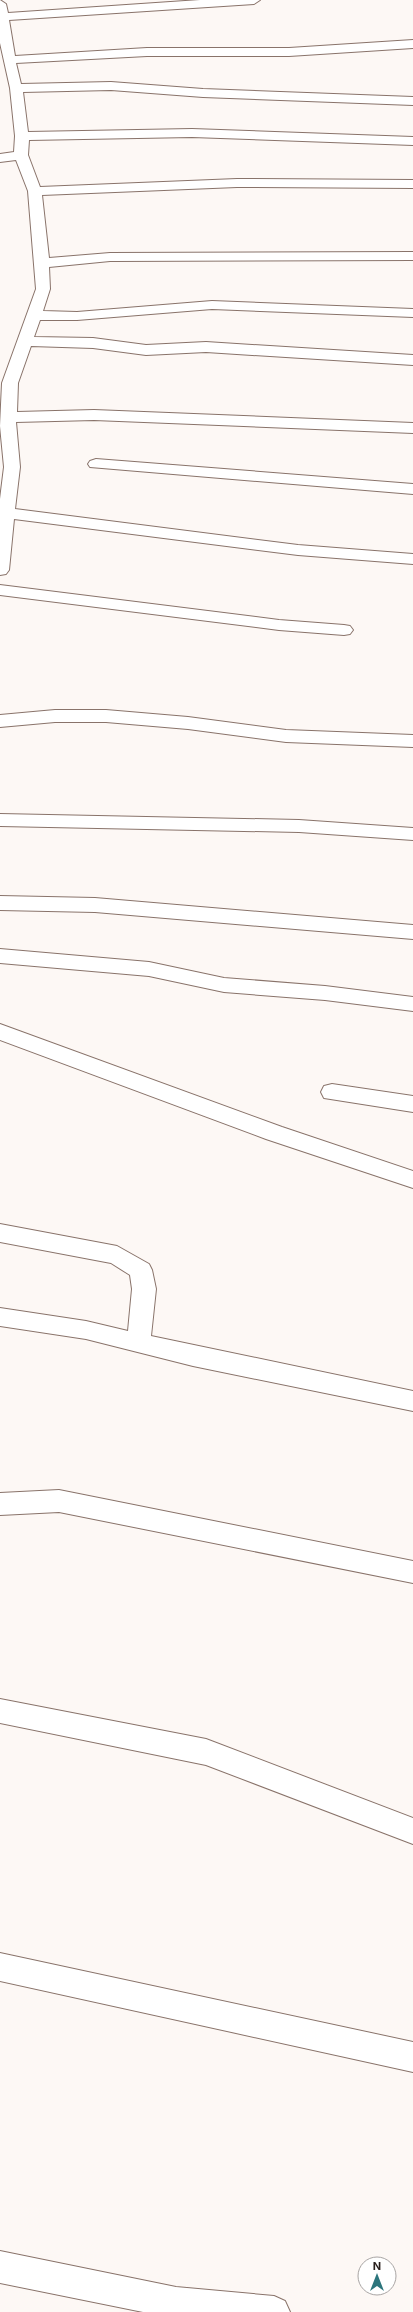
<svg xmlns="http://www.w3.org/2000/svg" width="413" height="2312" font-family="Inter,sans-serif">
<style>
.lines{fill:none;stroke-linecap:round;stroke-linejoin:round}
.minor-casing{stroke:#89736a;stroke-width:2}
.minor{fill:#fff;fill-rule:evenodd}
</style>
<rect width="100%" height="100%" fill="#fdf8f5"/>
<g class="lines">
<g class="minor-casing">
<g id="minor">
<path d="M0,0L6,4L8,13L200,0H260L254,4L9,20L15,56L147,48H289L413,40V48L289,56H147L16,63L21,84L111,82L203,89L413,97V105L203,97L111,90L23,92L28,132L192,129L413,137V145L192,137L29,140L28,155L40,187L237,179L413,180V188L237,187L42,195L49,258L110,253L413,252V260L110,261L49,267L50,289L43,311L77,312L212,301L413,309V317L212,309L77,320H40L34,337L93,338L146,345L206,342L413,355V365L206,352L146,355L93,348L31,346L18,383L17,412L94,410L413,423V433L94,420L16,422L20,467L15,509L298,545L413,554V564L298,555L14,519L9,570L6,574L0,575V499L4,467L0,426L2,383L36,289L28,191L16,160L0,162V154L14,152L15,136L10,88L0,43Z"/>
<path d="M96,459L413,484V494L90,467L88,464L90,461Z"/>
<path d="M0,585L279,620L344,625L350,626L353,630L350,634L344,635L279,630L0,595Z"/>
<path d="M55,710H106L188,717L286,730L413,735V747L286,742L188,729L106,722H55L0,727V715Z"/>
<path d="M0,814L299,820L413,828V840L299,832L0,826Z"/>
<path d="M0,896L95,898L413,925V939L95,912L0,910Z"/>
<path d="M0,949L149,962L224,978L325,986L413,997V1011L325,1000L224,992L149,976L0,963Z"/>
<path d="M0,1024L282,1127L413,1171V1188L266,1139L0,1040Z"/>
<path d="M332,1084L413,1096V1112L324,1098L321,1092L324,1086Z"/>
<path d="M0,1224L117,1246L149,1264L152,1270L156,1289L151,1336L413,1391V1411L193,1366L86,1339L0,1326V1308L86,1321L128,1331L132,1289L130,1275L111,1263L0,1242Z"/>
<path d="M59,1490L413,1561V1583L59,1512L0,1515V1493Z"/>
<path d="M0,1699L206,1739L413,1818V1844L206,1765L0,1723Z"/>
<path d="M0,1953L413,2042V2072L0,1981Z"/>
<path d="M0,2251L176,2287L274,2296L285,2301L290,2312H143L0,2283Z"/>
</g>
</g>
<use href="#minor" class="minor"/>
</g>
<g transform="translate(377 2276)"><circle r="19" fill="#ffffff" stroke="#a9a5a4"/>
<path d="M0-3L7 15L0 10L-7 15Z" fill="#2c757c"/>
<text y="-6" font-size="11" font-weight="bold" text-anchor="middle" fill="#281f1c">N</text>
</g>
</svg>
